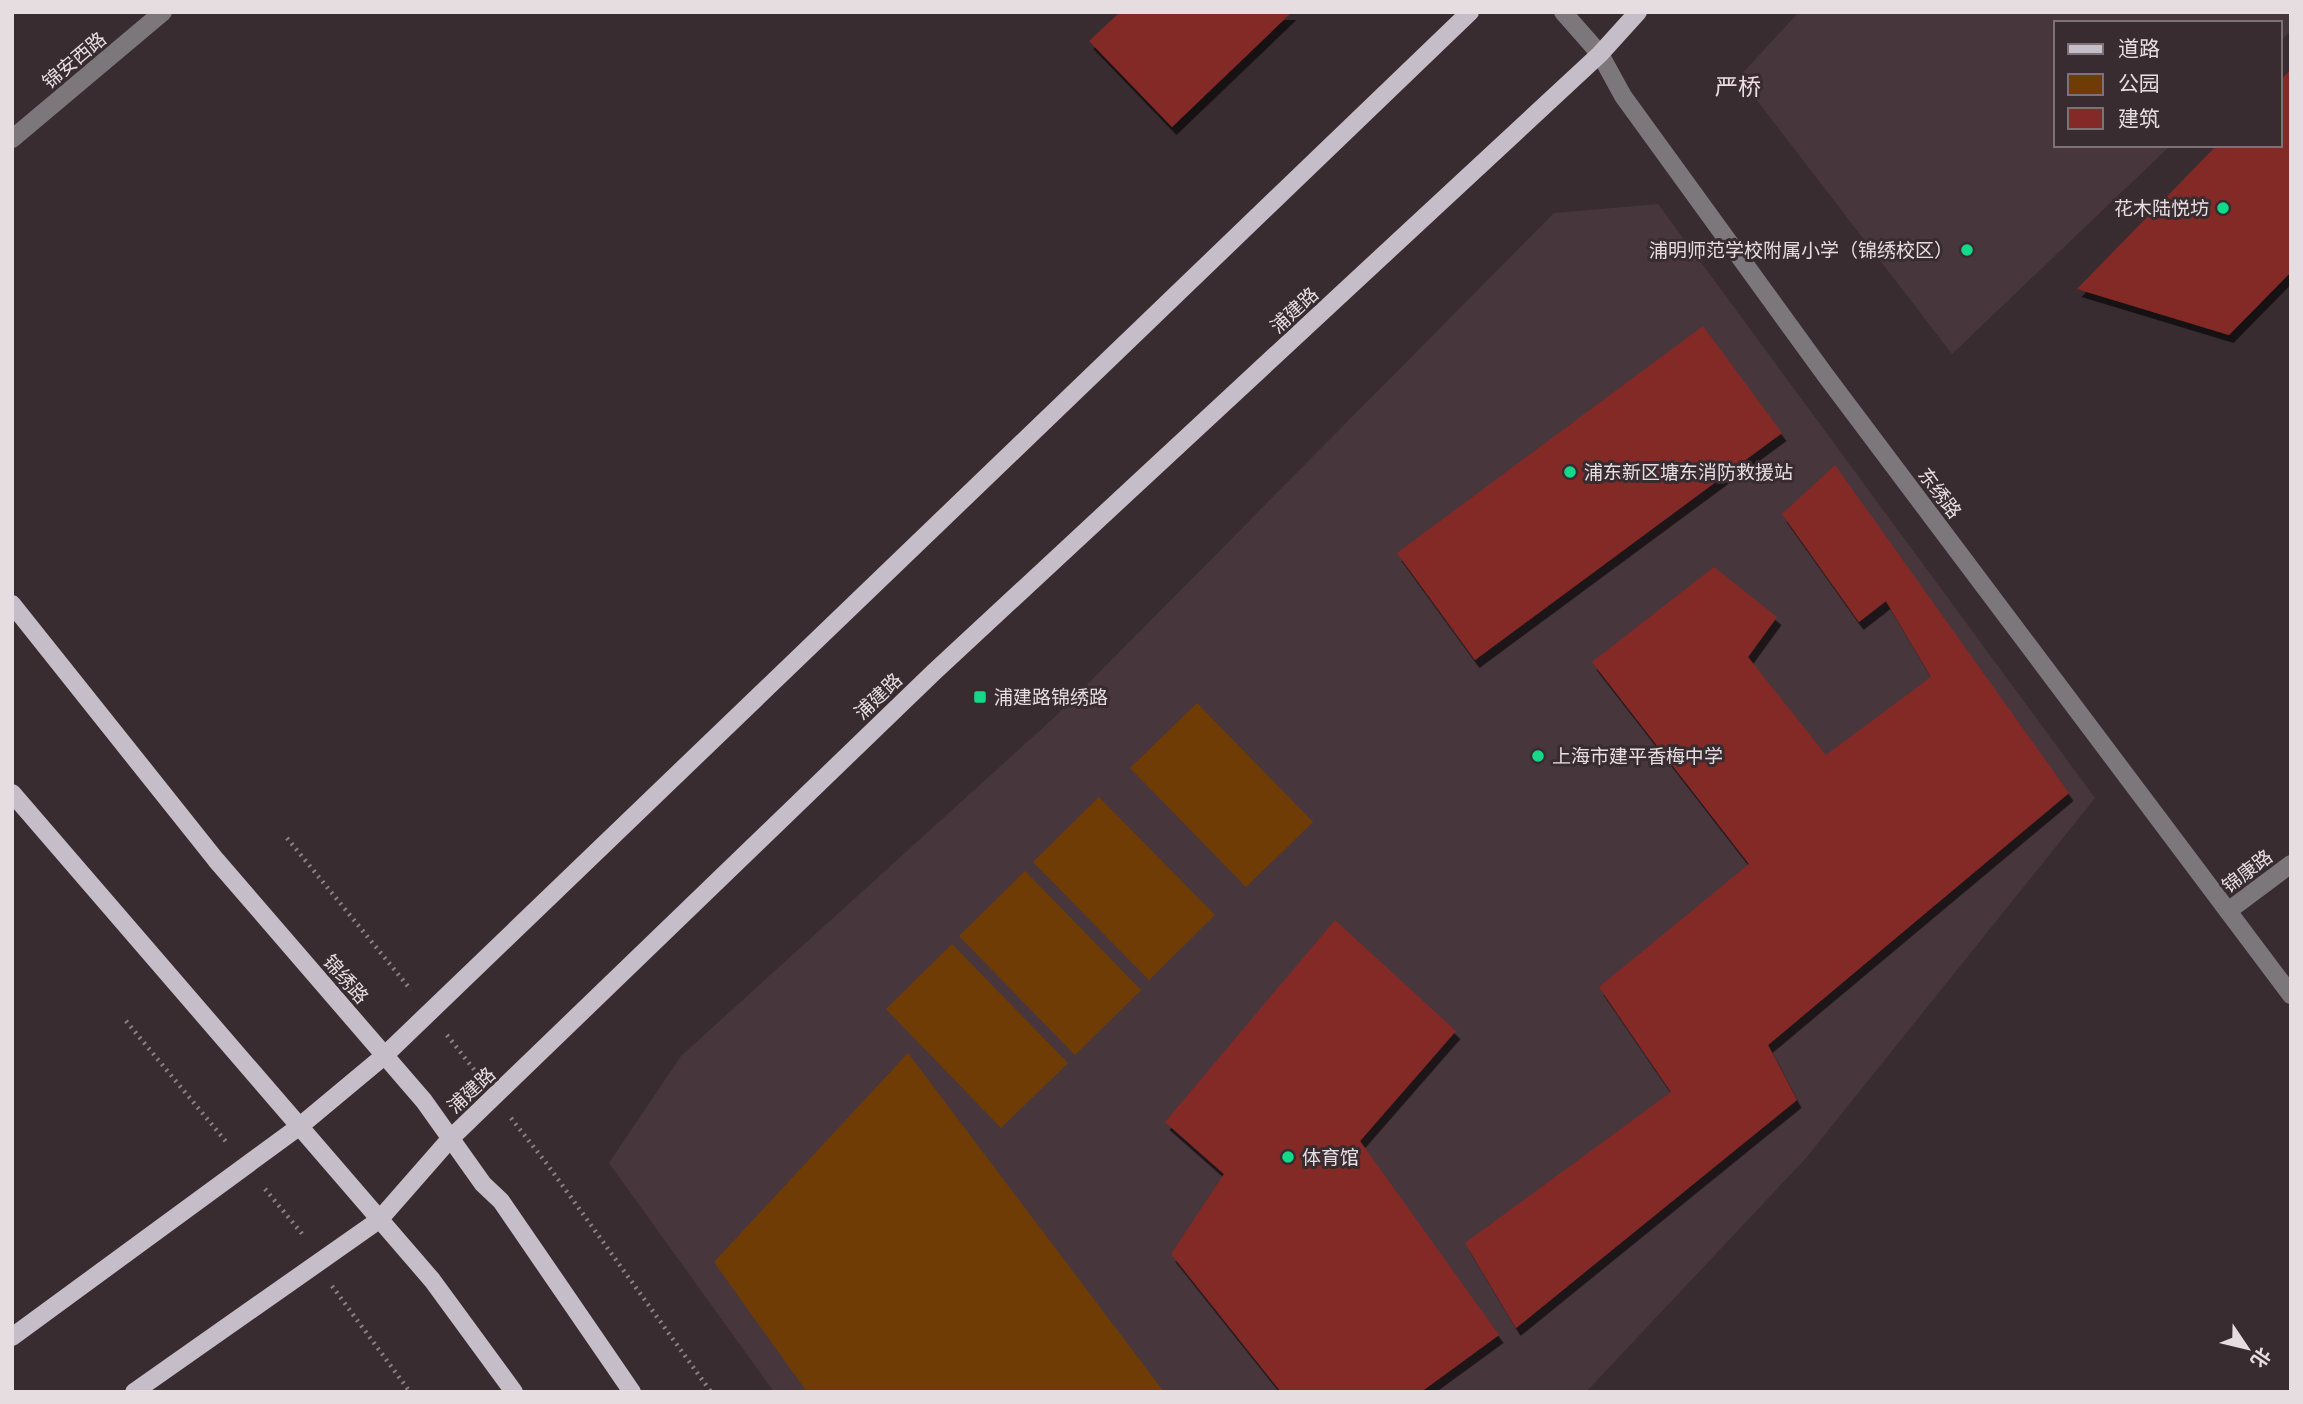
<svg xmlns="http://www.w3.org/2000/svg" width="2303" height="1404" font-family="'DM Sans','Noto Sans SC',sans-serif">
<style>
.built{fill:#48363d}
.green{fill:#703c05}
.building{fill:#842927;filter:url(#shadow)}
.lines{fill:none;stroke-linecap:round;stroke-linejoin:round}
.path{stroke:#8a8084;stroke-width:4.5;stroke-dasharray:2 5;stroke-linecap:butt}
.minor{stroke:#7b777b;stroke-width:18}
.major{stroke:#c5bdc7;stroke-width:18}
.poi-dot{fill:#14d989;stroke:#382c31;stroke-width:2.5}
.labels{text-anchor:middle;stroke-width:6;stroke-linejoin:round;paint-order:stroke}
.street-label{font-size:19px;fill:#e5dde0;stroke:#382c31}
.poi-label{font-size:19px;fill:#e5dde0;stroke:#382c31;text-anchor:start}
.quarter-label{font-size:23px;fill:#eddde3;stroke:#382c31}
</style>
<defs>
<filter id="shadow"><feDropShadow dx="4.5" dy="8" stdDeviation="0" flood-color="#0009"/></filter>
</defs>
<rect width="100%" height="100%" fill="#382c31"/>
<g class="built">
<path d="M1799,12H2291V31L2280,41V23H2056V145H2171L1952,354L1739,77Z"/>
<path d="M1658,204L2095,798L1806,1158L1586,1392H774L609,1163L681,1056L1058,714L1554,213Z"/>
</g>
<g class="green">
<path d="M1197,703L1313,822L1246,887L1130,768Z"/>
<path d="M1099,797L1215,915L1149,980L1033,862Z"/>
<path d="M1025,871L1141,990L1075,1055L959,936Z"/>
<path d="M952,944L1068,1063L1001,1128L886,1009Z"/>
<path d="M908,1053L1164,1392H807L714,1262Z"/>
</g>
<g class="building">
<path d="M1120,12H1292L1172,127L1089,41Z"/>
<path d="M2291,70V272L2229,335L2077,289L2217,145H2280V80Z"/>
<path d="M1703,326L1782,433L1475,660L1397,553Z"/>
<path d="M1835,465L2069,793L1768,1045L1797,1100L1516,1328L1465,1243L1671,1092L1599,987L1749,864L1592,662L1714,567L1777,617L1748,657L1826,755L1931,677L1886,601L1859,622L1782,514Z"/>
<path d="M1335,920L1456,1031L1360,1141L1499,1335L1421,1392H1281L1171,1254L1224,1174L1165,1122Z"/>
</g>
<g class="lines">
<g class="path">
<path d="M287,838L411,990"/>
<path d="M126,1021L228,1144"/>
<path d="M447,1035L476,1072"/>
<path d="M511,1118L547,1164L711,1392"/>
<path d="M265,1189L304,1236"/>
<path d="M332,1286L410,1392"/>
</g>
<g class="minor">
<path d="M1563,12L1600,54L1623,96L1826,376L2291,995"/>
<path d="M12,139L163,12"/>
<path d="M2228,911L2291,864"/>
</g>
<g class="major">
<path d="M12,604L216,860L424,1101L483,1184L501,1201L632,1392"/>
<path d="M12,793L432,1280L514,1392"/>
<path d="M12,1337L300,1126L384,1056L1470,12"/>
<path d="M134,1392L379,1220L450,1139L934,672L1600,54L1638,12"/>
</g>
</g>
<g class="poi-dot">
<circle cx="2223" cy="208" r="7"/>
<circle cx="1967" cy="250" r="7"/>
<circle cx="1570" cy="472" r="7"/>
<rect x="973" y="690" width="14" height="14" rx="3.5"/>
<circle cx="1538" cy="756" r="7"/>
<circle cx="1288" cy="1157" r="7"/>
</g>
<g class="labels">
<g class="street-label">
<text transform="translate(74 60) rotate(-40)" y="7">锦安西路</text>
<text transform="translate(1294 310) rotate(-43)" y="7">浦建路</text>
<text transform="translate(1940 493) rotate(53)" y="7">东绣路</text>
<text transform="translate(878 696) rotate(-44)" y="7">浦建路</text>
<text transform="translate(2247 871) rotate(-37)" y="7">锦康路</text>
<text transform="translate(346 979) rotate(49)" y="7">锦绣路</text>
<text transform="translate(471 1090) rotate(-43)" y="7">浦建路</text>
</g>
<g class="poi-label">
<text x="2209" y="215" text-anchor="end">花木陆悦坊</text>
<text x="1953" y="257" text-anchor="end">浦明师范学校附属小学（锦绣校区）</text>
<text x="1584" y="479">浦东新区塘东消防救援站</text>
<text x="994" y="704">浦建路锦绣路</text>
<text x="1552" y="763">上海市建平香梅中学</text>
<text x="1302" y="1164">体育馆</text>
</g>
<g class="quarter-label">
<text x="1738" y="95">严桥</text>
</g>
</g>
<rect width="2303" height="1404" fill="none" stroke="#e5dde0" stroke-width="28"/>
<rect x="2054" y="21" width="228" height="126" fill="#382c31" stroke="#7d7377" stroke-width="2"/>
<rect x="2068" y="44" width="35" height="10" fill="#c5bdc7" stroke="#7d7377" stroke-width="2"/>
<text x="2118" y="56" font-size="21" fill="#e5dde0">道路</text>
<rect x="2068" y="74" width="35" height="21" fill="#703c05" stroke="#7d7377" stroke-width="2"/>
<text x="2118" y="91" font-size="21" fill="#e5dde0">公园</text>
<rect x="2068" y="108" width="35" height="21" fill="#842927" stroke="#7d7377" stroke-width="2"/>
<text x="2118" y="126" font-size="21" fill="#e5dde0">建筑</text>
<g transform="translate(2247 1348) rotate(125)" stroke="#382c31" stroke-width="5" paint-order="stroke">
<path d="M0-5L12 26L0 18L-12 26Z" fill="#e5dde0"/>
<text y="-10" font-size="19" font-weight="bold" text-anchor="middle" fill="#e5dde0">北</text>
</g>
</svg>
